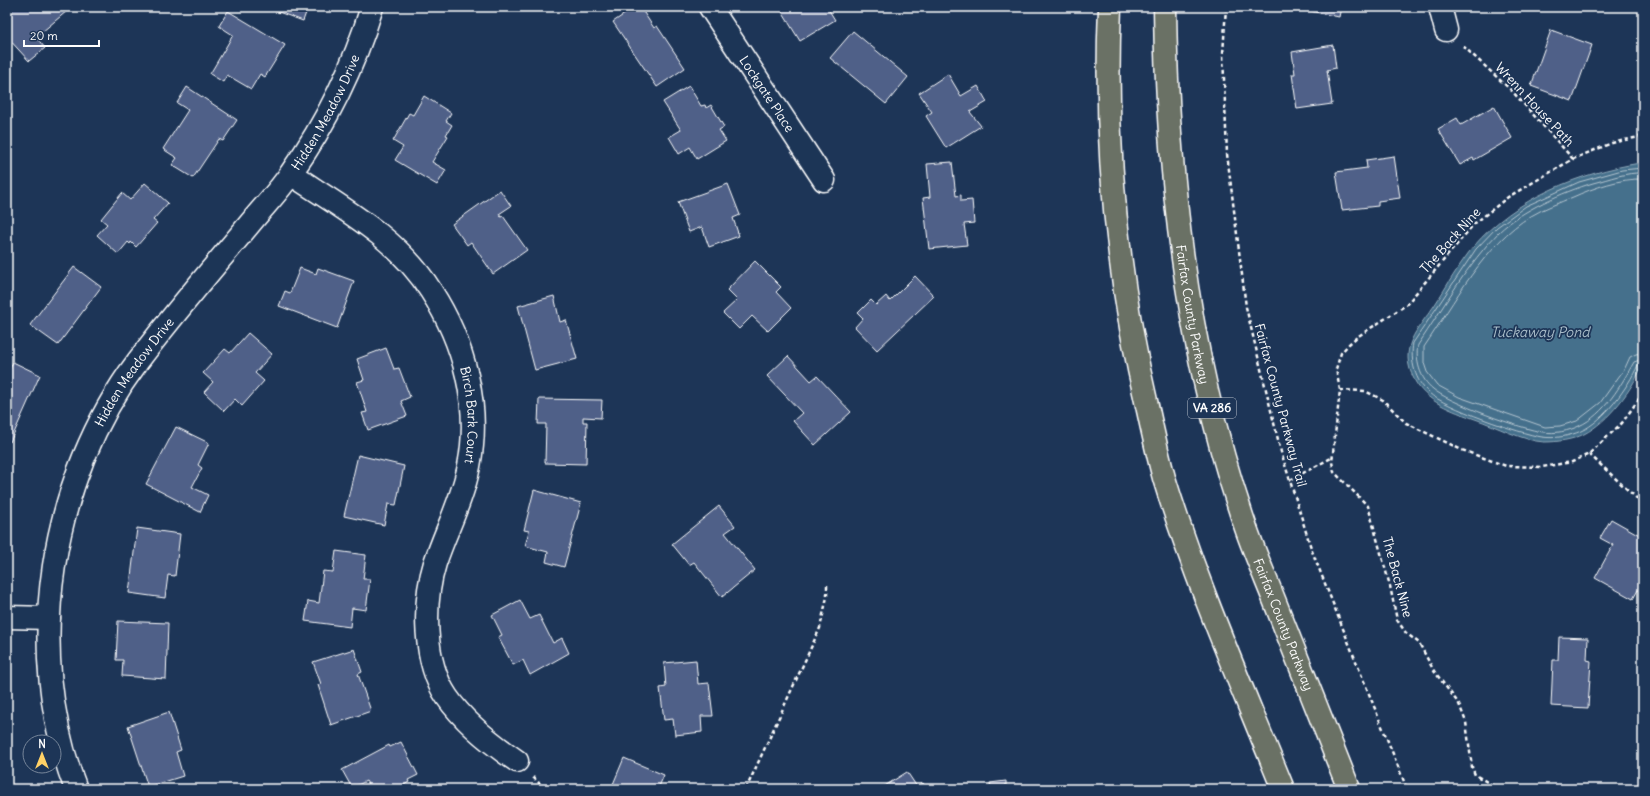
<svg xmlns="http://www.w3.org/2000/svg" width="1650" height="796" font-family="Delius,sans-serif">
<style>
.water{fill:#45708c;stroke:#8fa9ba}
.lines{fill:none;stroke-linecap:round;stroke-linejoin:round}
.shore{stroke:#b5c6d1;stroke-width:1}
.building{fill:#4f6088;stroke:#fff}
.minor-casing{stroke:#fff;stroke-width:25}
.trunk-casing{stroke:#fff;stroke-width:25}
.path{stroke:#fff;stroke-width:2.5;stroke-dasharray:4 3;stroke-linecap:butt}
.minor{stroke:#1d3557;stroke-width:22}
.trunk{stroke:#6a7165;stroke-width:22}
.labels{text-anchor:middle;stroke-width:3.5;stroke-linejoin:round;paint-order:stroke}
.shield{fill:#1d3557;stroke:#bbc2cd;stroke-width:1}
.shield-label{font-size:12px;font-weight:bold;fill:#fff}
.street-label{font-size:13px;fill:#fff;stroke:#1d3557}
.water-label{font-size:14px;font-style:italic;fill:#abbfcb;stroke:#1d3557}
</style>
<rect width="100%" height="100%" fill="#1d3557"/>
<filter id="ink" filterUnits="userSpaceOnUse"><feTurbulence type="fractalNoise" baseFrequency=".025" numOctaves="2"/><feDisplacementMap in="SourceGraphic" scale="8" xChannelSelector="R" yChannelSelector="G"/><feConvolveMatrix kernelMatrix="1 2 1 2 8 2 1 2 1" color-interpolation-filters="sRGB"/></filter>
<g filter="url(#ink)">
<path class="water" d="M1640,163L1643,164V363C1634,388 1608,422 1584,434C1573,440 1557,442 1544,442C1523,441 1496,426 1475,419C1453,411 1425,402 1414,379C1398,348 1417,330 1434,306C1447,286 1459,264 1474,246C1515,198 1579,173 1640,163Z"/>
<g class="lines">
<g class="shore">
<path d="M1643,168L1622,170L1579,182L1526,206L1497,227L1476,249L1413,343C1410,361 1415,381 1429,393C1444,407 1521,434 1542,437C1555,439 1570,436 1581,431C1604,421 1628,387 1638,365L1643,364"/>
<path d="M1643,173C1626,172 1609,179 1593,183C1563,192 1522,210 1499,232C1468,263 1443,308 1418,345C1415,360 1420,379 1433,389C1447,402 1524,430 1543,432C1555,434 1569,431 1579,426C1605,414 1621,385 1634,362L1643,359"/>
<path d="M1643,179C1621,178 1593,188 1573,197C1559,203 1544,208 1531,216C1485,243 1454,303 1424,347V363L1427,372L1437,385L1459,397L1545,427L1560,426L1577,421L1600,403L1625,368L1630,357L1636,354L1643,353"/>
</g>
</g>
<g class="building">
<path d="M7,7H64L67,11L36,37L45,48L29,61L7,37Z"/>
<path d="M265,7H308L303,21Z"/>
<path d="M635,7H640L654,28L657,26L685,68L657,87L613,22Z"/>
<path d="M779,7H827L835,20L800,41Z"/>
<path d="M1305,7H1341L1339,17L1305,10Z"/>
<path d="M228,11L285,45L265,77L260,74L251,89L227,75L223,82L210,74L233,35L219,26Z"/>
<path d="M1551,30L1592,45L1572,101L1531,86Z"/>
<path d="M853,31L908,77L886,104L830,58Z"/>
<path d="M1333,45L1336,68L1327,70L1332,104L1297,109L1292,74H1295L1292,52Z"/>
<path d="M948,74L961,96L978,86L987,102L970,112L981,126L946,148L926,116L932,112L919,93Z"/>
<path d="M689,86L701,106L705,105L706,108L711,105L724,127L719,130L726,141L697,159L690,147L679,154L669,137L681,130L663,102Z"/>
<path d="M187,87L237,120L223,141L219,139L193,178L172,165L177,158L163,149L188,110L177,103Z"/>
<path d="M424,96L451,113L446,121L452,125L446,135L448,136L432,162L446,170L437,185L395,160L403,147L393,141L409,113L413,115Z"/>
<path d="M1494,106L1512,138L1474,160L1473,158L1460,165L1438,129L1457,118L1461,125Z"/>
<path d="M1394,156L1400,198L1378,201V206L1342,210L1336,172L1367,168L1366,160Z"/>
<path d="M952,162L956,196L961,195V201L972,200L974,223L964,224L967,245L929,249L923,198L930,197L927,164Z"/>
<path d="M145,183L168,203L153,220L157,223L136,247L131,242L130,244L128,242L118,254L97,235L107,224L101,219L122,193L130,200Z"/>
<path d="M728,184L740,215L733,218L739,236L709,247L702,227L689,232L678,202Z"/>
<path d="M500,190L511,206L499,214L501,217L503,216L527,250L493,274L471,242L467,245L452,224Z"/>
<path d="M755,261L781,287L776,292L791,308L768,331L752,316L739,329L723,313L737,300L727,290Z"/>
<path d="M74,267L101,287L58,345L30,325Z"/>
<path d="M300,268L316,274L318,268L354,281L337,328L279,306L285,291L290,293Z"/>
<path d="M915,276L934,296L877,350L855,327L863,318L858,313L871,300L876,305L886,296L890,301Z"/>
<path d="M554,296L560,322L566,320L577,359L535,370L518,306Z"/>
<path d="M248,333L272,354L255,373L264,381L242,406L235,399L224,411L204,392L213,382L203,373L225,349L230,353Z"/>
<path d="M386,348L394,369L399,368L410,397L401,401L407,416L368,430L362,413L367,412L357,382L364,380L357,359Z"/>
<path d="M788,356L811,381L817,376L851,412L815,445L793,421L802,413L767,376Z"/>
<path d="M13,362L40,375L10,442L7,441V375Z"/>
<path d="M539,399L602,400L601,418L583,417V422H587L586,464L545,463L546,424H538Z"/>
<path d="M176,427L209,443L198,465L202,468L192,487L208,495L200,512L146,484Z"/>
<path d="M358,455L404,466L396,505L388,504L384,525L344,516Z"/>
<path d="M534,490L581,503L564,567L546,562L548,552L525,546L529,531L524,530Z"/>
<path d="M719,506L735,526L725,533L755,570L722,597L694,562L689,565L672,544Z"/>
<path d="M1611,519L1643,537V581L1633,599L1595,578L1613,545L1600,538Z"/>
<path d="M137,528L180,534L175,576L168,575L165,598L129,593Z"/>
<path d="M336,551L366,555L363,579H370L366,610L352,608L350,627L305,621L308,601L319,603L323,571L333,572Z"/>
<path d="M520,600L530,619L539,615L553,643L562,638L569,653L530,675L523,660L513,665L498,637L502,635L492,615Z"/>
<path d="M118,621L168,623L166,679L122,676L123,660H116Z"/>
<path d="M1559,637L1588,638L1587,660L1591,661L1588,708L1551,706L1553,660H1558Z"/>
<path d="M354,649L362,672L358,674L371,711L331,725L318,685L321,684L313,662Z"/>
<path d="M696,660L698,684L709,683L713,716H701L702,732L675,735L673,719L664,720L660,688L666,687L664,663Z"/>
<path d="M169,712L181,750L176,752L183,776L148,787L128,726Z"/>
<path d="M1643,714V731H1640Z"/>
<path d="M401,742L418,775L408,780L409,782L404,785L406,789H367L370,787L366,781L352,788L342,770L389,745L390,747Z"/>
<path d="M624,758L664,775L658,789H611Z"/>
<path d="M907,772L917,787L923,783L927,789H880Z"/>
<path d="M1006,781V789H991L990,783Z"/>
</g>
<g class="lines">
<g class="minor-casing">
<g id="minor">
<path id="s1" d="M710,7L824,180"/>
<path d="M1440,7L1446,30"/>
<path id="s2" d="M291,174C342,208 398,238 431,291C464,342 481,406 469,466C462,501 446,530 435,563C423,602 423,662 447,697C465,723 492,744 517,761"/>
<path d="M7,617L49,618"/>
<path id="s3" d="M76,789C22,651 50,478 138,361C174,313 214,267 252,221C265,205 280,190 291,173C327,122 354,66 372,7"/>
</g>
</g>
<g class="trunk-casing">
<g id="trunk">
<path d="M1110,7C1104,142 1117,279 1148,410C1153,433 1158,456 1164,478C1196,583 1242,687 1283,789"/>
<path id="s4" d="M1165,7C1167,182 1188,361 1246,528C1256,557 1269,586 1280,615C1303,673 1326,731 1349,789"/>
</g>
</g>
<g class="path">
<path d="M1226,7L1223,54L1227,154L1246,307L1281,452L1312,551L1407,789"/>
<path d="M1463,46L1512,91L1573,159"/>
<path d="M1340,390L1365,391L1383,400L1406,423L1462,450L1506,466L1542,467L1572,462L1589,454L1622,423L1643,393"/>
<path d="M1589,454L1643,504"/>
<path d="M1290,480L1333,457"/>
<path d="M533,777L545,789"/>
<path d="M746,789L820,628L827,597V583"/>
<path d="M1499,789L1475,775L1472,767L1466,722L1459,704L1434,671L1419,643L1406,633L1397,620L1390,586L1368,506L1334,472L1332,462L1340,390L1336,369L1341,353L1349,344L1357,337L1406,305L1474,224L1508,197L1573,159L1612,143L1643,136"/>
</g>
<use href="#minor" class="minor"/>
<use href="#trunk" class="trunk"/>
</g>
</g>
<g class="labels">
<rect class="shield" x="1188" y="398" width="48" height="20" rx="3"/>
<g class="shield-label">
<text x="1212" y="412">VA 286</text>
</g>
<g class="street-label">
<text dy="5" stroke="none"><textPath href="#s1" startOffset="104">Lockgate Place</textPath></text>
<text transform="translate(1535 104) rotate(47)" y="5">Wrenn House Path</text>
<text dy="5" stroke="none"><textPath href="#s3" startOffset="763">Hidden Meadow Drive</textPath></text>
<text transform="translate(1450 240) rotate(-48)" y="5">The Back Nine</text>
<text dy="5" stroke="none"><textPath href="#s4" startOffset="309">Fairfax County Parkway</textPath></text>
<text dy="5" stroke="none"><textPath href="#s3" startOffset="439">Hidden Meadow Drive</textPath></text>
<text transform="translate(1281 405) rotate(75)" y="5">Fairfax County Parkway Trail</text>
<text dy="5" stroke="none"><textPath href="#s2" startOffset="316">Birch Bark Court</textPath></text>
<text transform="translate(1398 577) rotate(75)" y="5">The Back Nine</text>
<text dy="5" stroke="none"><textPath href="#s4" startOffset="633">Fairfax County Parkway</textPath></text>
</g>
<g class="water-label">
<text x="1540" y="337">Tuckaway Pond</text>
</g>
</g>
<rect width="1650" height="796" fill="none" stroke="#1d3557" stroke-width="24"/>
<rect x="12" y="12" width="1626" height="772" fill="none" stroke="#fff" stroke-width="1.5" filter="url(#ink)"/>
<g transform="translate(42 754)"><circle r="19" fill="#1d3557" stroke="#77869a"/>
<path d="M0-3L7 15L0 10L-7 15Z" fill="#ffd166"/>
<text y="-6" font-size="11" font-weight="bold" text-anchor="middle" fill="#ffffff">N</text>
</g>
<path d="M24 40v6h75v-6" fill="none" stroke="#ffffff" stroke-width="2"/>
<text x="30" y="40" font-size="12" fill="#ffffff" stroke="#1d3557" stroke-width="3" paint-order="stroke">20 m</text>
</svg>
